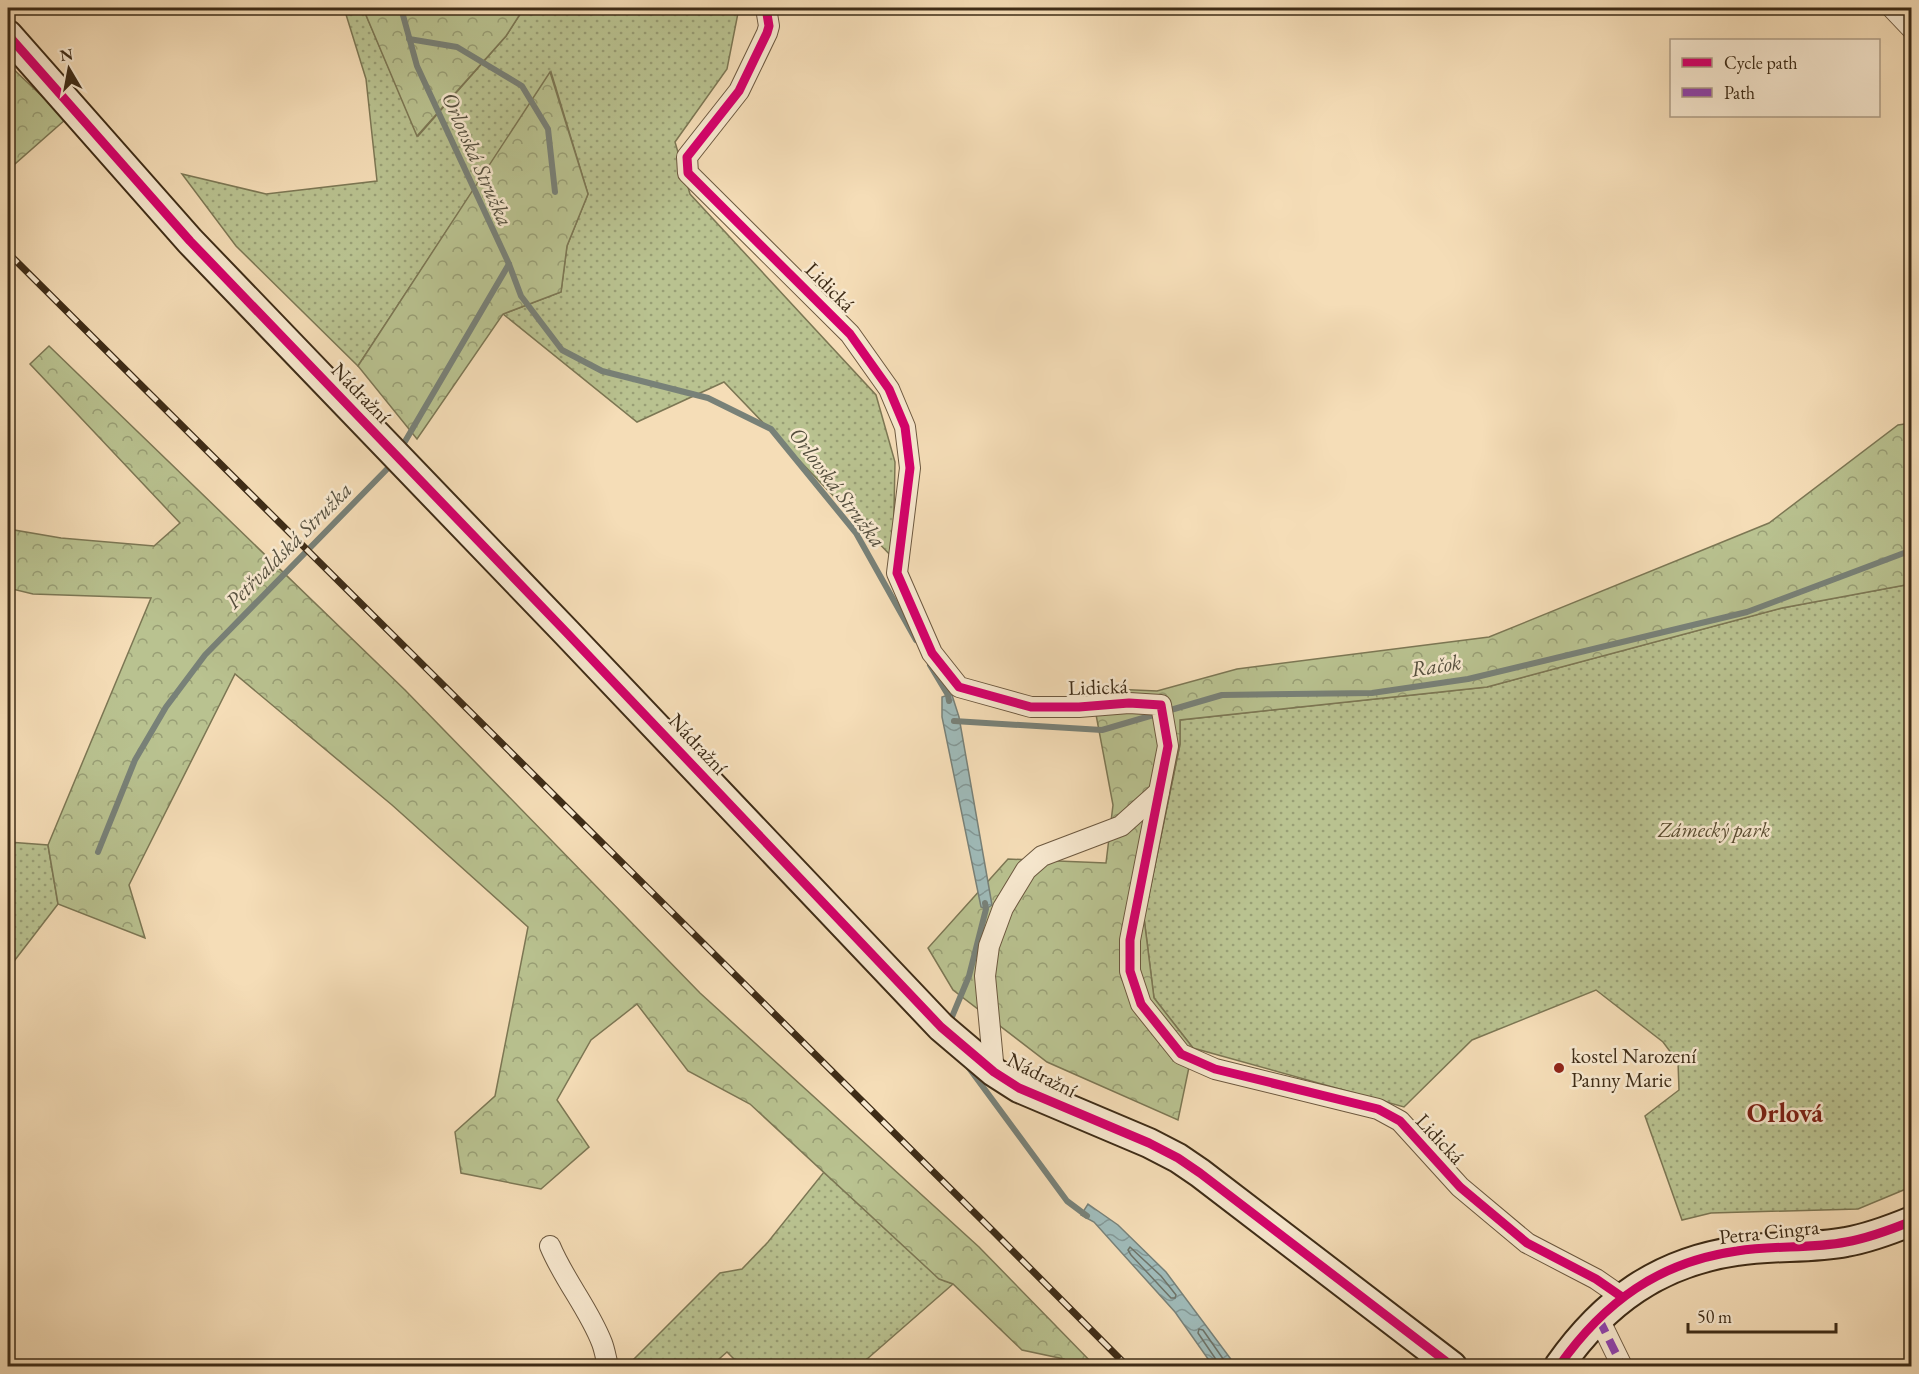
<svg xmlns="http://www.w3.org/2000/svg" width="1919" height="1374" font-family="'EB Garamond',serif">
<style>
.green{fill:url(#green-dots);stroke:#7c7754;stroke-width:1.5}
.forest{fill:url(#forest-crowns);stroke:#7c7754;stroke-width:1.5}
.water{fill:url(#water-waves);stroke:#788178;stroke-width:1.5}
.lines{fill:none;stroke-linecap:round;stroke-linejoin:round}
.shore{stroke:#6e7368;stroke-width:1.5}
.stream{stroke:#788178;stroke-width:6}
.street-casing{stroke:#6c583f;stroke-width:22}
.secondary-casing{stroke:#3e2c17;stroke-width:32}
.street{stroke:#f8e9d0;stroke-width:20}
.secondary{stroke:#f8e9d0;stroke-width:28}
.rail-casing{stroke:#3e2c17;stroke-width:7}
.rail{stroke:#f8e9d0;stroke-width:4.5;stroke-dasharray:14;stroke-linecap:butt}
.quiet{stroke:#8e44ad;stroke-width:8;stroke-dasharray:15 8;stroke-linecap:butt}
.cycleway-casing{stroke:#f8e9d0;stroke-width:13}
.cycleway{stroke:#d6006c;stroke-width:9}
.poi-dot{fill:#8f2418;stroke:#f8e9d0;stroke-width:2}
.labels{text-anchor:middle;stroke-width:5;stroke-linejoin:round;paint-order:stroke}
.street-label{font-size:21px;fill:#3e2c17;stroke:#f8e9d0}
.park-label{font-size:21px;font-style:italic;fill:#574a2f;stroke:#f8e9d0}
.poi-label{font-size:21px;fill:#3e2c17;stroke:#f8e9d0;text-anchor:start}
.water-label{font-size:22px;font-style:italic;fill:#56503f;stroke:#f8e9d0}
.district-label{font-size:27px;font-weight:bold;fill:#7a1f14;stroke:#f8e9d0}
</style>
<defs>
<pattern id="green-dots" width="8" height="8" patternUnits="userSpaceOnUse" patternTransform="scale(1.5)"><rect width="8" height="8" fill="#b9c290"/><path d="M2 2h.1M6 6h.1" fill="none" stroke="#989e75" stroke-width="1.8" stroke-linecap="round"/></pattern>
<pattern id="forest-crowns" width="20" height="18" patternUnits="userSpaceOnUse" patternTransform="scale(1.5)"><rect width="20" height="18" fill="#b9c290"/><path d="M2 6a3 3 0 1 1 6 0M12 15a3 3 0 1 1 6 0" fill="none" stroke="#989e75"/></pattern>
<pattern id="water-waves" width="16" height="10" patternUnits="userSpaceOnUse" patternTransform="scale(1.5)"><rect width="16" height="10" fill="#9fbab8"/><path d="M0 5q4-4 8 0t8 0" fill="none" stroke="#839795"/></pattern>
</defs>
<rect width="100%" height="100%" fill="#f5ddb7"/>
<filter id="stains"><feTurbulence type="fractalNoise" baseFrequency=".00333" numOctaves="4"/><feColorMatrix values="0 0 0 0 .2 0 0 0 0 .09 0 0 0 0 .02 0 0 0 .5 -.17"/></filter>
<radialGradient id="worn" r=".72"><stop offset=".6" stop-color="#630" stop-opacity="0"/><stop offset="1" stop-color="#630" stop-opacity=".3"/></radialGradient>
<g class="green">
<path d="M344,8H363L418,136L506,36L524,8H739L727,69L675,142L690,194L876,395L895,462L893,558L724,382L637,422L503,314L561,292L567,246L588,194L551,72L358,366L236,246L182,174L266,194L377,181L366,79Z"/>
<path d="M1911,584L1912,1186L1906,1189L1858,1209L1711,1213L1682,1220L1645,1116L1679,1090L1678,1062L1663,1042L1596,990L1472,1040L1404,1107L1193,1048L1154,998L1144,918L1180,744V720L1487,687L1782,608Z"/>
<path d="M8,842L48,845L58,904L8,969Z"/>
<path d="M824,1172L939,1278L953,1284L859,1366H741L727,1352L711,1366H627L720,1273L742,1269L768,1242Z"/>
</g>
<g class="forest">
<path d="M363,8H524L506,36L417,136Z"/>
<path d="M8,64L66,119L8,170Z"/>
<path d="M550,72L588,194L567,246L561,292L503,314L417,439L358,366Z"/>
<path d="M49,346L405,690L700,993L979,1247L1095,1366H1073L1064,1359L1022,1350L953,1284L939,1279L750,1104L688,1071L637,1004L591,1040L557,1100L589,1147L541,1189L461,1173L455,1132L495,1096L528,927L392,805L235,674L129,885L145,938L58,904L48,845L151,598L33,594L8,588V529L61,538L154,546L180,523L30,364Z"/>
<path d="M1911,423V584L1782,608L1487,687L1180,720V744L1144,918L1154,998L1193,1048L1178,1120L1047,1062L953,990L928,948L1008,859L1106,863L1113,805L1091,688L1157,691L1237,669L1489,637L1769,523L1898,425Z"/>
</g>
<g class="water">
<path d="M948,695H952L959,717L992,905L986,909L981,907L942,717V697Z"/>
<path d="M1088,1204L1118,1225L1166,1272L1236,1366H1213L1175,1312L1094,1222L1081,1215Z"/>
</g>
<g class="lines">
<g class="shore">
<path d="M1130,1247L1161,1276L1176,1295L1175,1298H1171L1131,1255L1128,1250Z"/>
<path d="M1218,1366L1217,1361L1198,1333L1199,1329L1203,1330L1228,1366"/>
</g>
<g class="stream">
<path d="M401,8L417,66L509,264L521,296L562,350L602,371L708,398L771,429L856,533L916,640"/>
<path d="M409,39L457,47L522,86L548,129L555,192"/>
<path d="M400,450L509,264"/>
<path d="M930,665L948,695L949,701"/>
<path d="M954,721L1102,730L1222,695L1372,693L1468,679L1747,612L1912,550"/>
<path d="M98,852L135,760L166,707L205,655L392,464"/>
<path d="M949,1024L969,976L986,909L985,903"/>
<path d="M969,1068L1067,1201L1087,1216"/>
</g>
<g class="street-casing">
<g id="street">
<path d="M766,8L769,26L767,33L739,91L687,157L688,173L850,334L889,389L905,427L910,468L897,573L932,653L959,687L1031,707H1079L1129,703L1161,705L1168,746L1130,940V971L1141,1004L1181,1054L1215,1069L1378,1109L1400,1121L1460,1187L1527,1243L1596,1279L1622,1297"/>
<path d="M1892,8L1912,29"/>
<path d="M994,1072L985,976L989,946L1003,908L1026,870L1042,856L1121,826L1159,792"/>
<path d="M550,1246C564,1280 589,1309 602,1343C605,1351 606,1359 608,1366"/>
<path d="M1599,1319L1622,1366"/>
</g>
</g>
<g class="secondary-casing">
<g id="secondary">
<path d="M8,35L190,241L566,632L941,1027L994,1072L1019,1088L1149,1143L1178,1158L1200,1173L1452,1366"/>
<path d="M1559,1366C1604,1302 1659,1262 1737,1251C1773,1245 1811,1249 1846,1242C1869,1238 1890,1230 1912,1221"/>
</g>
</g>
<use href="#street" class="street"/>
<use href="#secondary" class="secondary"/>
<g class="rail-casing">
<path id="rail" d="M8,253L994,1232L1127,1366"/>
</g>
<use href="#rail" class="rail"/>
<path class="quiet" d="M1599,1319L1622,1366"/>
<g class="cycleway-casing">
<g id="cycleway">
<path d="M766,8L769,26L767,33L739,91L687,157L688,173L850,334L889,389L905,427L910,468L897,573L932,653L959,687L1031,707H1079L1129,703L1161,705L1168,746L1130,940V971L1141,1004L1181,1054L1215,1069L1378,1109L1400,1121L1460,1187L1527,1243L1596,1279L1622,1297"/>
<path d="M8,35L190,241L566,632L941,1027L994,1072L1019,1088L1149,1143L1178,1158L1200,1173L1452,1366"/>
<path d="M1559,1366C1604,1302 1659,1262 1737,1251C1773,1245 1811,1249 1846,1242C1869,1238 1890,1230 1912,1221"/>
</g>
</g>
<use href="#cycleway" class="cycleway"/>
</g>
<circle class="poi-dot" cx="1559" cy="1068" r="6"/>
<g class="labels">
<g class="street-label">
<text transform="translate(830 287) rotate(45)" y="7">Lidická</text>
<text transform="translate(361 393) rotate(46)" y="7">Nádražní</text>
<text transform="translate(1098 687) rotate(-2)" y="7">Lidická</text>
<text transform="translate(698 744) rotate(47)" y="7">Nádražní</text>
<text transform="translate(1042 1075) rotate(27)" y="7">Nádražní</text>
<text transform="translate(1440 1139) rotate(47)" y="7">Lidická</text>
<text transform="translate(1769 1232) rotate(-6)" y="7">Petra Cingra</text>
</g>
<g class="park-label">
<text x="1714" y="837">Zámecký park</text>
</g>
<g class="poi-label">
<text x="1571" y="1063">kostel Narození<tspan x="1571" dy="24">Panny Marie</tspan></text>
</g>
<g class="water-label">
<text transform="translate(478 159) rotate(66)" y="8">Orlovská Stružka</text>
<text transform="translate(838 487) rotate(53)" y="8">Orlovská Stružka</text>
<text transform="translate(288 545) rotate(-45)" y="8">Petřvaldská Stružka</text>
<text transform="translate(1436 665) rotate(-9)" y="8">Račok</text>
</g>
<g class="district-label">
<text x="1785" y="1122">Orlová</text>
</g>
</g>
<rect width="1919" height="1374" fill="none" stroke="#f5ddb7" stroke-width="30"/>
<rect x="9" y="9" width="1901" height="1356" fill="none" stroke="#3e2c17" stroke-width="3"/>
<rect x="15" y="15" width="1889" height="1344" fill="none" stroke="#3e2c17" stroke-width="1.5"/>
<rect x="1670" y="39" width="210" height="78" fill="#f8e9d0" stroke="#ae9d86" stroke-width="1.5"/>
<rect x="1682" y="58" width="30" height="9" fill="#d6006c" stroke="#ae9d86" stroke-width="1.5"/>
<text x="1724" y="69" font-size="18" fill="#3e2c17">Cycle path</text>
<rect x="1682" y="88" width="30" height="9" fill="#8e44ad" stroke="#ae9d86" stroke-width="1.5"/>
<text x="1724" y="99" font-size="18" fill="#3e2c17">Path</text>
<g transform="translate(69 69) rotate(350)" stroke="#f8e9d0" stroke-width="4.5" paint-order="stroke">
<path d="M0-4.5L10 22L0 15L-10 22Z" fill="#3e2c17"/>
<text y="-9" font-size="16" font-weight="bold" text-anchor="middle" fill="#3e2c17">N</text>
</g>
<path d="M1688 1323v9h148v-9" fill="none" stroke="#3e2c17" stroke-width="3"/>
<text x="1697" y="1323" font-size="18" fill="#3e2c17" stroke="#f8e9d0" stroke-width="4.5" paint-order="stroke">50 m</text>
<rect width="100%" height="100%" filter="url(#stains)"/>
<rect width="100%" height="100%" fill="url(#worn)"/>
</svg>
